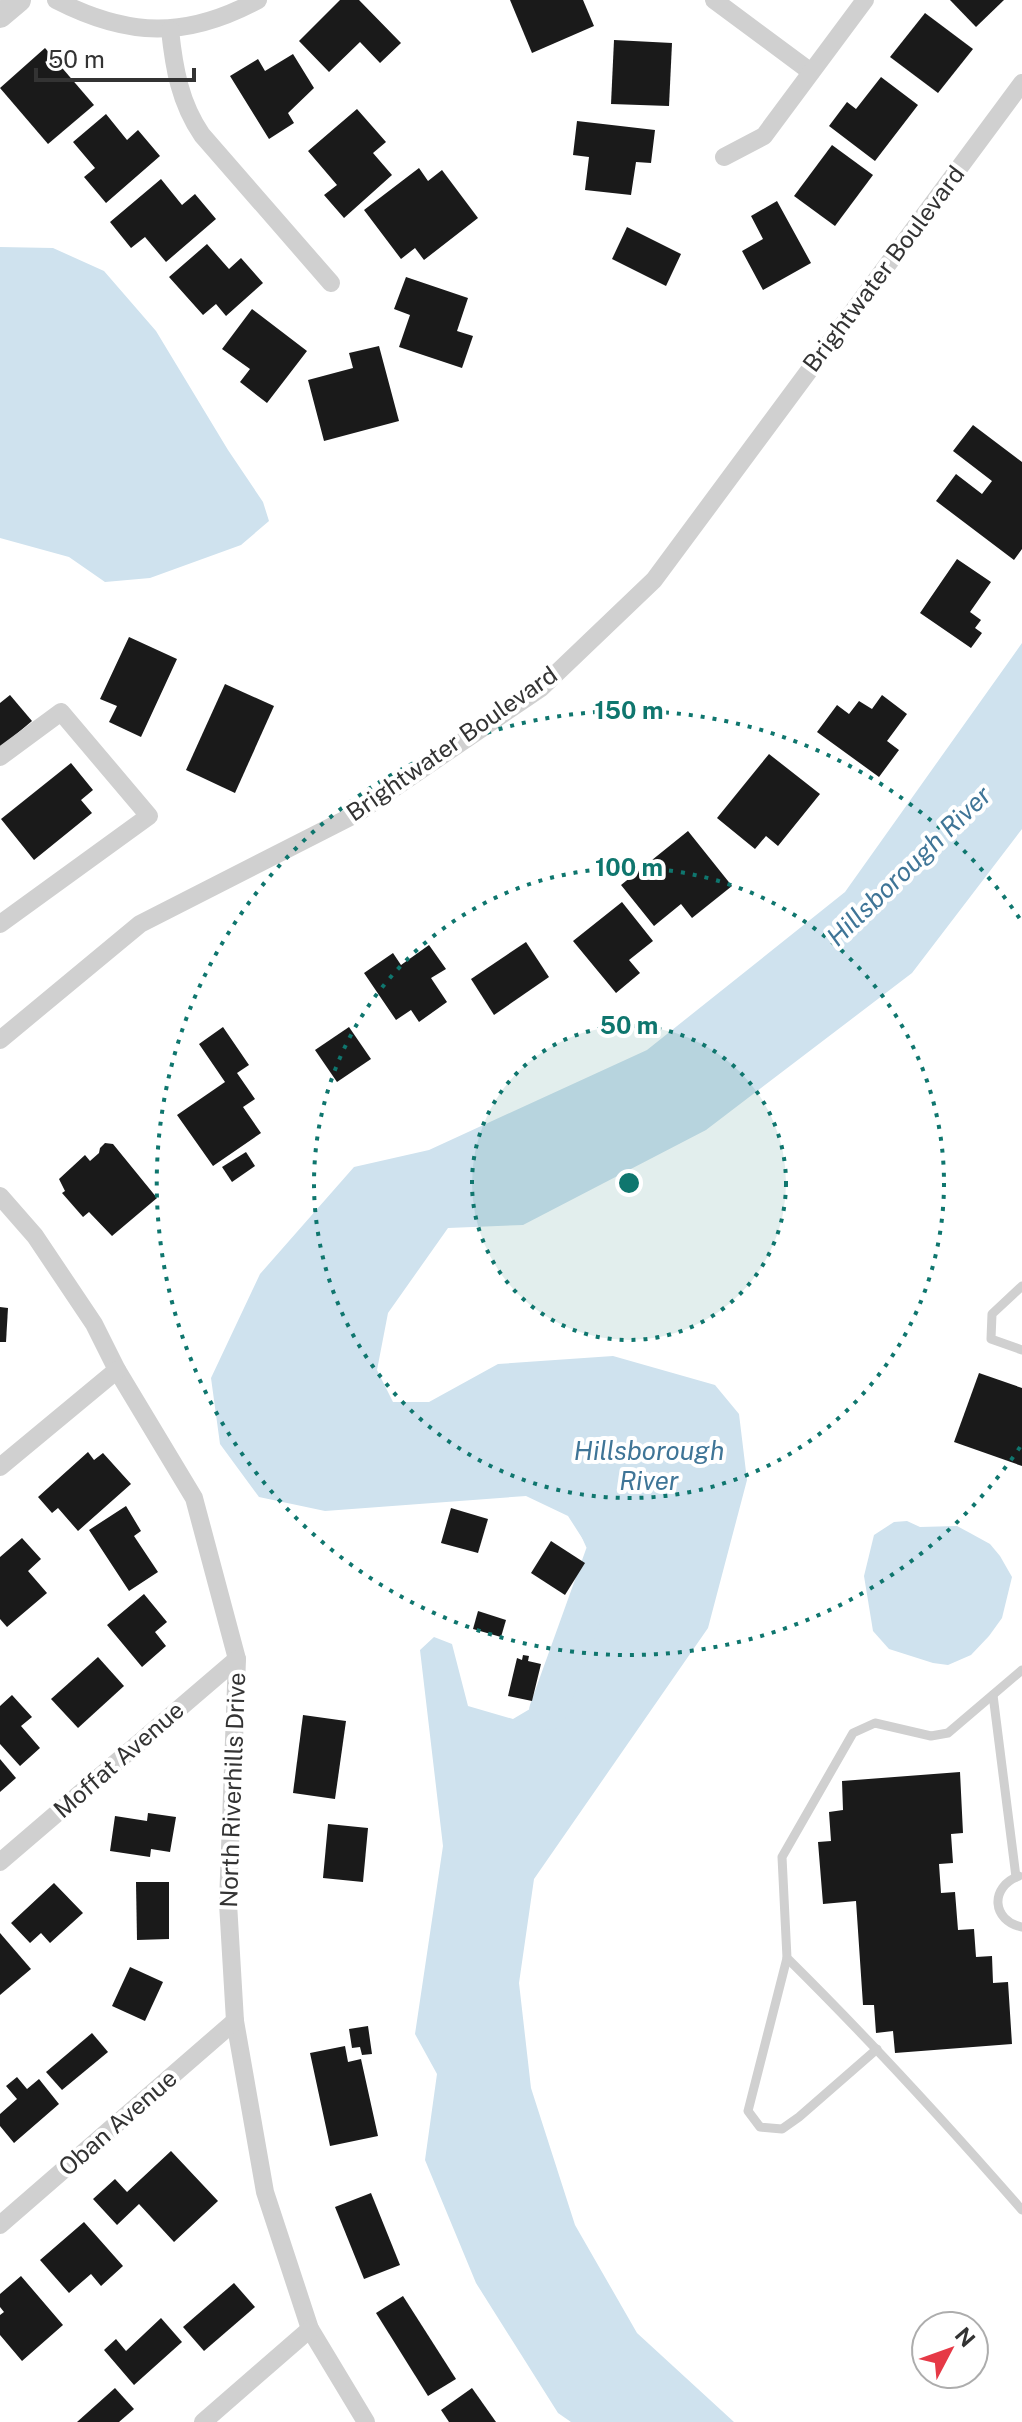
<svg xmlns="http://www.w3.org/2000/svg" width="1022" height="2422" font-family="'Public Sans',sans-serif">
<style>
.water{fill:#cfe2ee}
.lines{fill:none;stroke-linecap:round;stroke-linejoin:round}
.river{stroke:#cfe2ee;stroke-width:38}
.building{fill:#1a1a1a}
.service{stroke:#d0d0d0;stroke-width:9}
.minor{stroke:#d0d0d0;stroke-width:18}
.tertiary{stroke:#d0d0d0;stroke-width:24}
.ring{fill:none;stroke:#0f766e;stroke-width:4;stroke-dasharray:4 8}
.labels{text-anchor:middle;stroke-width:8;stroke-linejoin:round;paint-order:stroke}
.street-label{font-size:24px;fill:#333;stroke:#fff}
.water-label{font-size:26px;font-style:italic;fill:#3f7597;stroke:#fff}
.centre{fill:#0f766e;stroke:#fff;stroke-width:4}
.ring-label{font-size:24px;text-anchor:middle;font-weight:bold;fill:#0f766e;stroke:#fff;stroke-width:8;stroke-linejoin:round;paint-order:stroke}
</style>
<rect width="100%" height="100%" fill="#fff"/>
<g class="water">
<path d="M0,247L53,248L104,271L156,331L228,450L263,502L269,521L241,545L150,578L105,582L69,557L0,538Z"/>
<path d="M1022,643V829L912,973L706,1130L523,1225L448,1228L388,1313L377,1370L393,1402H429L498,1364L613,1356L715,1385L739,1414L747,1480L708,1628L534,1879L519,1983L531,2088L575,2225L637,2333L734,2422H571L558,2413L476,2283L425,2160L437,2074L415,2034L443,1846L420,1650L434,1637L452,1644L468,1706L513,1719L545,1700L611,1583L568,1516L526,1496L325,1511L259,1497L220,1444L211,1378L260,1274L354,1167L429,1150L647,1050L845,892Z"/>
<path d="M907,1521L920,1527L957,1526L970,1533L990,1544L1000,1556L1012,1577L1002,1618L989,1636L971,1655L948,1665L933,1663L889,1649L873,1631L864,1576L874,1535L894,1522Z"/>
</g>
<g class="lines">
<path class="river" d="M548,1711L607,1547L594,1518"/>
</g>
<g class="building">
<path d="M340,0H359L401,43L380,63L360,42L329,72L299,41Z"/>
<path d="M510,0H583L594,26L532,53Z"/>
<path d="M950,0H1004L976,27Z"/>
<path d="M925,13L973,49L938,93L890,57Z"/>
<path d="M614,40L672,43L669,106L611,104Z"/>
<path d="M45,48L94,105L48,144L0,88Z"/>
<path d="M293,54L314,88L288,113L294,123L269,139L230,76L258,59L265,71Z"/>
<path d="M881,77L918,105L875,161L829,126L847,102L856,109Z"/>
<path d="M357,109L386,142L373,153L392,175L344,218L324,195L337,185L308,151Z"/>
<path d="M106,114L127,140L138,130L160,156L106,203L84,177L95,168L73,142Z"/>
<path d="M577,121L655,130L651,163L636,162L631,195L585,190L589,157L573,155Z"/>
<path d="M832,145L873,175L835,226L794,196Z"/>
<path d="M419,168L428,181L442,170L478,218L424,260L415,248L401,259L364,210Z"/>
<path d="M161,179L182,205L195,194L216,219L166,262L145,237L131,248L110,222Z"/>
<path d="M777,201L811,263L763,290L742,251L763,239L751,216Z"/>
<path d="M627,227L681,254L666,286L612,259Z"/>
<path d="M207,244L229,269L241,258L263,283L226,316L216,304L203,315L169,277Z"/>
<path d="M406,277L468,298L457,331L473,336L462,368L399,347L410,315L394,309Z"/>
<path d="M252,309L307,351L267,403L240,382L250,369L222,349Z"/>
<path d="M379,346L399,421L324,441L308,380L353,368L349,353Z"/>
<path d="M973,425L1022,462V549L1014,560L936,501L956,474L982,494L992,481L953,451Z"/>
<path d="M957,559L991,582L970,612L981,620L975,628L982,633L971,648L920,613Z"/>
<path d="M129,637L177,659L141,737L109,722L117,706L100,699Z"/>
<path d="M225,684L274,706L235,793L186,770Z"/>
<path d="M10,695L32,721L0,748V703Z"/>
<path d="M882,695L907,714L887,741L899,750L879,777L817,732L837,705L849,714L859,701L872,709Z"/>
<path d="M769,754L820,794L778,846L766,836L755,849L717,818Z"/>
<path d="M71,763L93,790L81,800L92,813L34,860L1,819Z"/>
<path d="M688,831L732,886L692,918L681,904L654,926L621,885Z"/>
<path d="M622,902L653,941L629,960L640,973L616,993L573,941Z"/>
<path d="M526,942L549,977L494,1015L471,979Z"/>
<path d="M429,945L446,969L431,978L447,1002L419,1022L411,1010L396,1020L364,973L393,953L401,965Z"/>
<path d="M223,1027L249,1065L237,1073L255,1099L243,1107L261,1133L213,1166L177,1115L225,1082L199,1044Z"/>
<path d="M349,1027L371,1059L337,1082L315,1050Z"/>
<path d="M105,1143L113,1144L157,1198L112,1236L89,1212L83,1217L62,1193L65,1191L59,1179L85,1155L90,1161L99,1153L100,1148Z"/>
<path d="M246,1152L255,1166L232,1182L222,1167Z"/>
<path d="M0,1307L8,1308L6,1342H0Z"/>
<path d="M979,1373L1022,1388V1466L954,1442Z"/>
<path d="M88,1452L94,1460L103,1453L131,1484L78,1531L58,1508L52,1513L38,1497Z"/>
<path d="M126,1506L141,1531L134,1536L158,1572L129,1591L89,1530Z"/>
<path d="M451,1508L488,1519L478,1553L441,1543Z"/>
<path d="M22,1538L41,1559L28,1571L47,1593L7,1627L0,1619V1557Z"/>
<path d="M551,1541L585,1563L565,1595L531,1573Z"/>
<path d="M144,1594L167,1622L155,1632L166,1646L142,1667L107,1625Z"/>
<path d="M478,1611L506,1620L501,1637L473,1629Z"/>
<path d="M523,1655L529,1656L528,1661L541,1664L532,1701L508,1696L517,1658L522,1660Z"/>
<path d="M98,1657L124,1686L78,1728L51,1699Z"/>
<path d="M12,1695L32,1717L21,1726L40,1748L20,1766L0,1744V1706Z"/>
<path d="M303,1715L346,1721L335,1799L293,1793Z"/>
<path d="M0,1759L16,1778L0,1792Z"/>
<path d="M960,1772L963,1833L951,1834L953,1863L939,1864L941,1893L955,1892L958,1930L974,1929L976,1957L992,1956L993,1983L1008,1982L1012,2044L895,2053L893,2031L876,2033L874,2005H863L856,1901L823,1904L818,1842L831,1841L829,1812L843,1810L842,1781Z"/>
<path d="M148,1813L176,1817L170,1852L151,1849L150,1857L110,1851L115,1816L147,1821Z"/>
<path d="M328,1824L368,1828L363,1882L323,1878Z"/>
<path d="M136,1882H169V1939L137,1940Z"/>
<path d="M54,1883L83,1913L50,1943L41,1933L30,1943L11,1923Z"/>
<path d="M0,1933L31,1969L0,1995Z"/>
<path d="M130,1967L163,1982L145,2021L112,2006Z"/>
<path d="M368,2026L372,2054L362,2055L360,2047L352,2048L349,2029Z"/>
<path d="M92,2033L108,2052L62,2090L46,2072Z"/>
<path d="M345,2046L348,2062L361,2059L378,2136L330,2146L310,2053Z"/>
<path d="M17,2077L27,2089L39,2079L59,2104L14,2143L0,2126V2114L17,2099L6,2086Z"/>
<path d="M171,2151L218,2201L174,2242L139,2204L117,2225L93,2199L115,2179L127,2192Z"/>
<path d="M371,2193L400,2265L364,2279L335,2207Z"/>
<path d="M84,2222L123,2266L101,2286L91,2274L69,2293L40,2260Z"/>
<path d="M21,2276L63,2325L22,2361L0,2335V2315L4,2312L0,2307V2294Z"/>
<path d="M234,2283L255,2307L204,2351L183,2327Z"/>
<path d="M403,2296L456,2379L428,2396L376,2313Z"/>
<path d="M161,2318L182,2342L134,2385L104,2350L116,2339L126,2351Z"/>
<path d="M115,2388L134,2409L119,2422H77Z"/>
<path d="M472,2388L496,2422H449L441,2410Z"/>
</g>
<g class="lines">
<g class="service">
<path d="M1022,1286L992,1314L991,1339L1022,1350"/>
<path d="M1022,1670L948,1733L931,1736L875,1723L853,1733L782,1857L787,1958C869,2039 946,2123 1022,2210"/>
<path d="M993,1695L1016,1877"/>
<path d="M1019,1876C989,1887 992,1921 1022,1927"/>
<path d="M787,1958L748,2111L760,2127L782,2129L799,2117L877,2049"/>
</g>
<g class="minor">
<path d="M56,0C128,37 186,39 258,0"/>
<path d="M714,0L811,72"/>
<path d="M170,30C174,68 180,103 202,135L331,283"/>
<path d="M724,157L764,136L865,0"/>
<path d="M0,757L61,712L149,816L0,924"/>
<path d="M0,1040L140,924L356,814L541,688L654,580L1022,83"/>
<path d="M0,1196L35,1236L94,1324L117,1370L194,1498L237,1659L228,1903L235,2021L265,2192L310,2329L366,2422"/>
<path d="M0,1467L117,1370"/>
<path d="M0,1862L237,1659"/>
<path d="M0,2225L235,2021"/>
<path d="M203,2422L310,2329"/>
</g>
<path class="tertiary" d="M0,16L19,0"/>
</g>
<circle cx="629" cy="1183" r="157" fill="#0f766e" fill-opacity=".12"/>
<g class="ring">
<circle cx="629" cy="1183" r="157"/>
<circle cx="629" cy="1183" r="315"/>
<path d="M1020 1447A472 472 0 1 1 1020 919"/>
</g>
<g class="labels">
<g class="street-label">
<text transform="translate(884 269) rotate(-53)" y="8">Brightwater Boulevard</text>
<text transform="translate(452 744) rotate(-35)" y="8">Brightwater Boulevard</text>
<text transform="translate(119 1760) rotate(-41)" y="8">Moffat Avenue</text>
<text transform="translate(233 1790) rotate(-88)" y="8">North Riverhills Drive</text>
<text transform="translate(118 2123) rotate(-41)" y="8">Oban Avenue</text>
</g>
<g class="water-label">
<text transform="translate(909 866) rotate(-44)" y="9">Hillsborough River</text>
<text x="649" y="1460">Hillsborough<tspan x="649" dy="30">River</tspan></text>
</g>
</g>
<circle cx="629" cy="1183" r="12" class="centre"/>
<g class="ring-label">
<text x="629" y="719">150 m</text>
<text x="629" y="876">100 m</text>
<text x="629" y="1034">50 m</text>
</g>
<g transform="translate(950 2350) rotate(49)"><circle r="38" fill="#ffffff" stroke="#adadad" stroke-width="2"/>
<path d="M0-6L14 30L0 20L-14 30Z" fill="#e63946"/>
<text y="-12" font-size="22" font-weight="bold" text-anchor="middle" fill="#333333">N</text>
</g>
<path d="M36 68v12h158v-12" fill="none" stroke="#333333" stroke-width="4"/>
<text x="48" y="68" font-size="24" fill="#333333" stroke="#ffffff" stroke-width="6" paint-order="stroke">50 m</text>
</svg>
